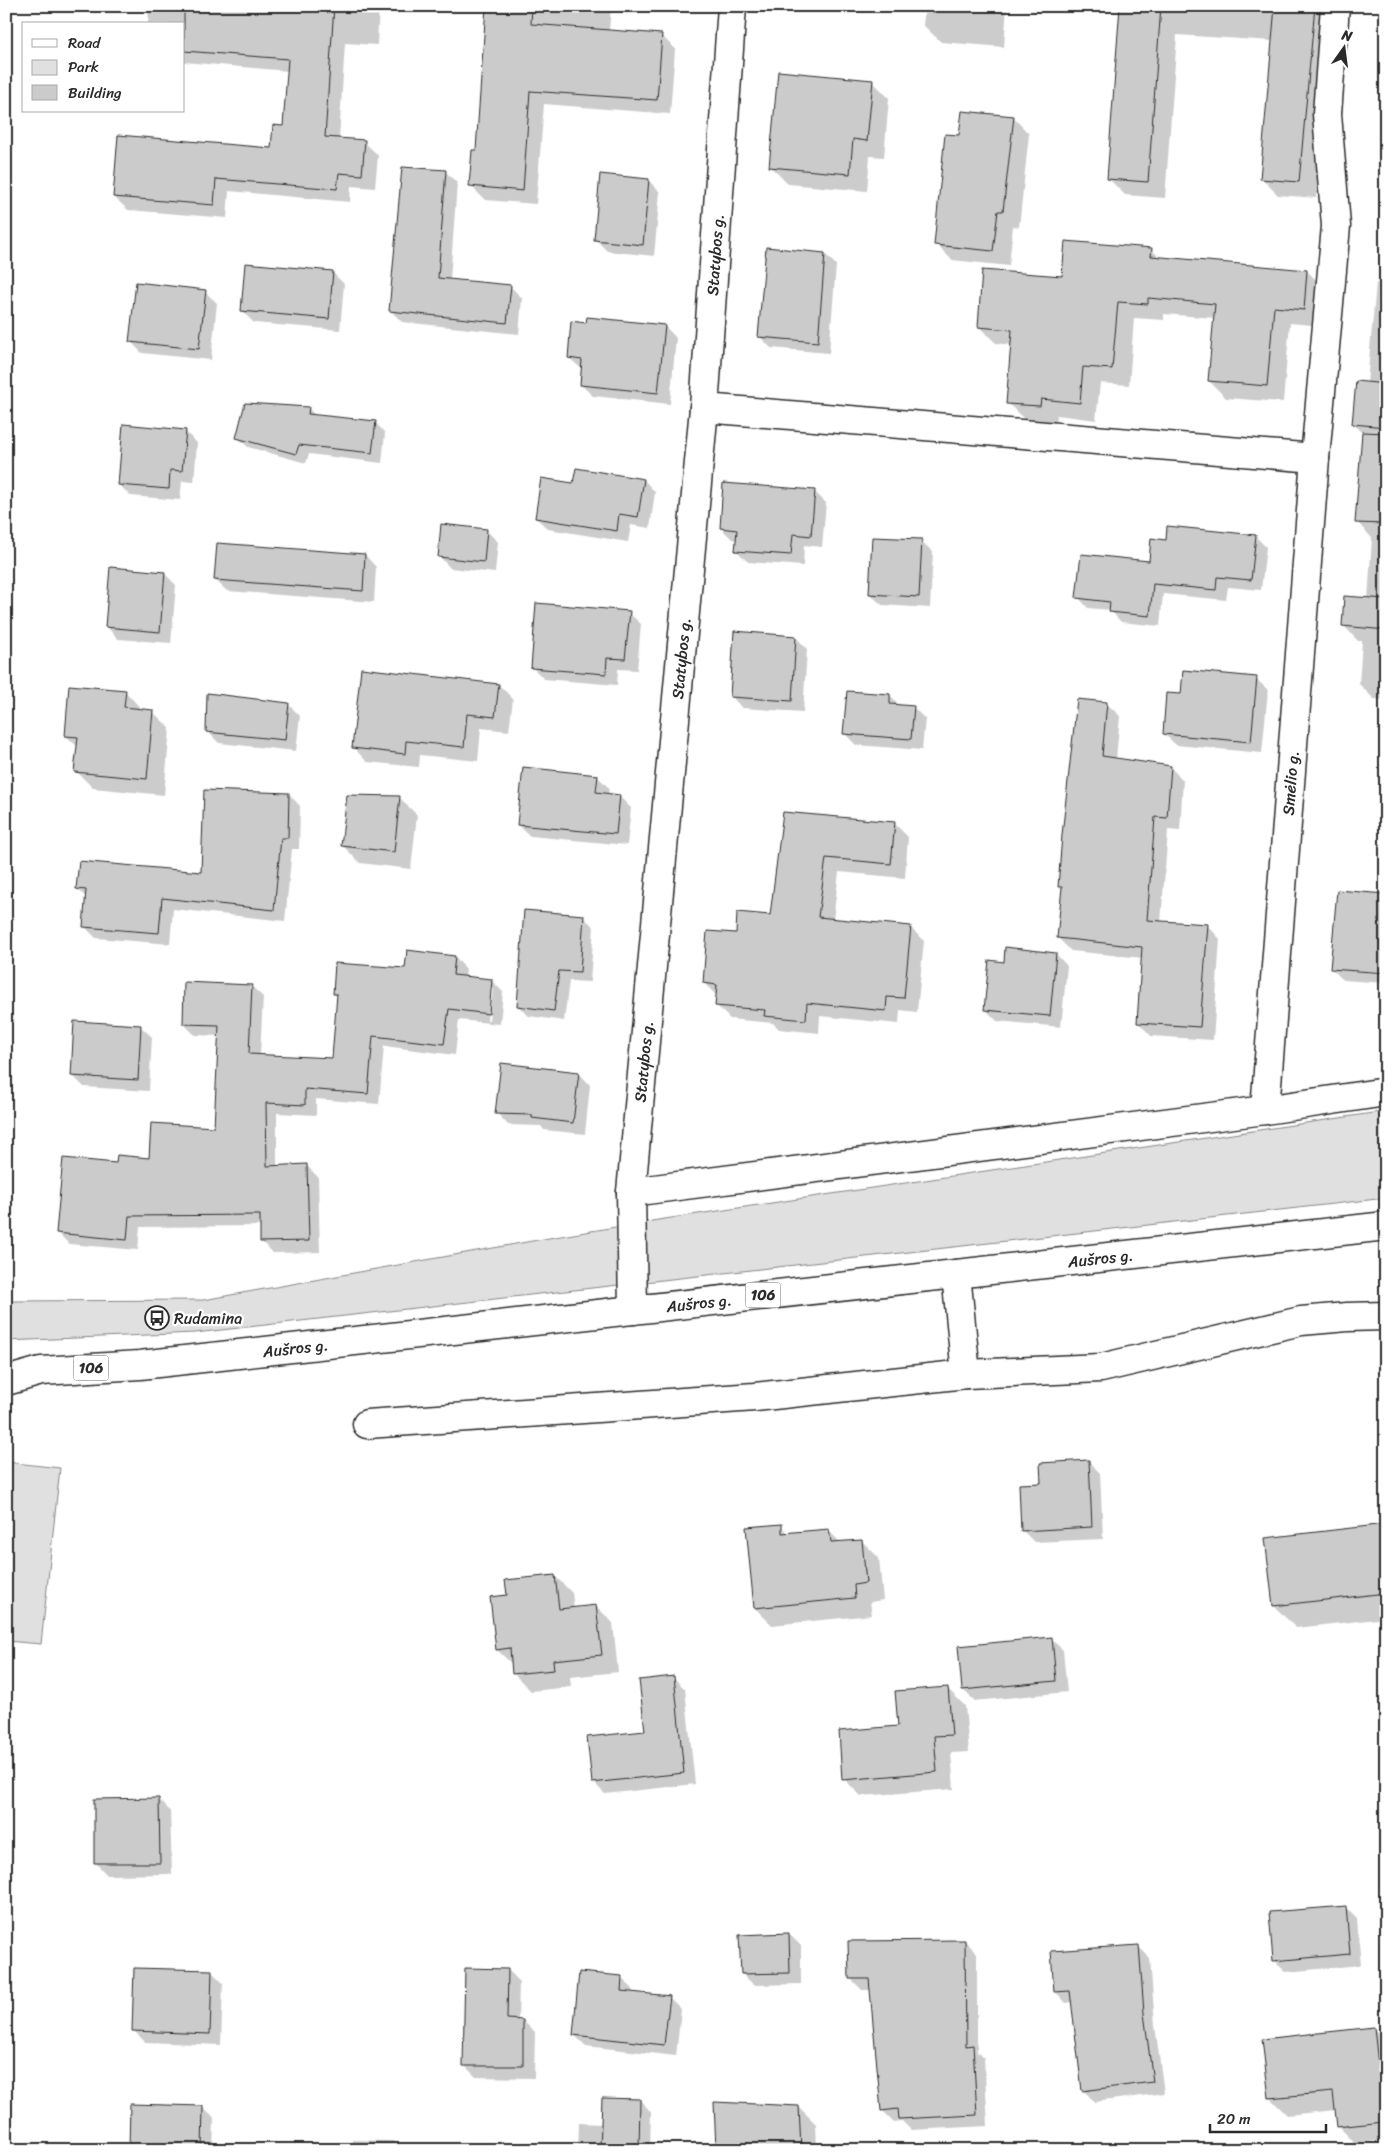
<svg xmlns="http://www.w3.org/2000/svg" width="1392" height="2156" font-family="Sriracha,sans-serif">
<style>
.green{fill:#e0e0e0;stroke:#868686}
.shadow{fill:#0003;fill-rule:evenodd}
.building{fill:#cbcbcb;stroke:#2b2b2b}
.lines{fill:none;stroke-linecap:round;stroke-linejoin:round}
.street-casing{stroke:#2b2b2b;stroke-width:31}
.primary-casing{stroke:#2b2b2b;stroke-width:31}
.street{stroke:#fff;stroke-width:28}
.primary{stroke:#fff;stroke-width:28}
.labels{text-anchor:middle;stroke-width:4.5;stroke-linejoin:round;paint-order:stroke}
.shield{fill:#fff;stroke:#6b6b6b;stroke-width:1}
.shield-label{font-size:15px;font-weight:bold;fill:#2b2b2b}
.street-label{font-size:16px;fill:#2b2b2b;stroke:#fff}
.poi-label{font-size:16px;fill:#2b2b2b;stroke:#fff;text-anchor:start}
</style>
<rect width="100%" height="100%" fill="#fff"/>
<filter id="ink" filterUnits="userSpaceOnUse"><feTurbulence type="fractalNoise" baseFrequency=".02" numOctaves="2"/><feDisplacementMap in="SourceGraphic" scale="10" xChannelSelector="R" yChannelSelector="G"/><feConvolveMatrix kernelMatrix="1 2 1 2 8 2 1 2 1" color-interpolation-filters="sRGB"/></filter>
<g filter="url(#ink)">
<g class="green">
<path d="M1386,1111V1198L195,1333L6,1341V1301L203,1300L549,1238L658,1220Z"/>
<path d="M6,1462L60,1468L41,1644L6,1641Z"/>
</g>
<g class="shadow">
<path d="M149,6H379L377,45L345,43L339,139L364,142L378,155L375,188L351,186L350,202L229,191L227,218L128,210L114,197L272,150L284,127L288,71L184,62V24H148Z"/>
<path d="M487,6H611L609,31L661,35L675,49L670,114L544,104L536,204L485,200L471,186L477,152Z"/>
<path d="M925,6H1007L1004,47L941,42L923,25Z"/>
<path d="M1121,6H1333L1316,198L1278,195L1261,178L1273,41L1177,35L1165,198L1125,195L1108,178Z"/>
<path d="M872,81L889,98L884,157L870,156L867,191L788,184L770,166Z"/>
<path d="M1013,117L1029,134L1019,227L1013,226L1009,266L952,260L936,244Z"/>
<path d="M445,171L457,183L450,280L510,286L522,298L519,334L402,322L391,311Z"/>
<path d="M648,180L660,192L654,256L607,251L596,240Z"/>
<path d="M1151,249L1160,258L1307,271L1324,288L1321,326L1290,323L1283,402L1226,398L1209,381L1215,318L1164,314V320L1134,318L1129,385L1100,383L1096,420L1057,415L1056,423L1025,420L1008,403L1012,345L996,343L979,327L1063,278Z"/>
<path d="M825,254L836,265L829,353L771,348L759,336Z"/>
<path d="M332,272L344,284L340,330L254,323L242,311Z"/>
<path d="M1376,283L1386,284V700L1374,699L1359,684L1362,641H1358L1344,626L1368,599L1372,538L1357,522L1368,438L1353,423L1367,383Z"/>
<path d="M205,292L217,303L211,360L142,353L130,341Z"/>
<path d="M665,326L676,338L670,404L593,396L581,385L583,370L569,358Z"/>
<path d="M246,404L309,409L316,416L375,422L385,433L382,463L309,454L306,463L248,447L237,437Z"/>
<path d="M185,431L197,443L194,482L182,481L180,500L131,496L119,485Z"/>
<path d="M644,480L655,492L650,528L631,525L628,542L548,529L536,518L574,485Z"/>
<path d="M814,491L826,503L822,547L804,545L803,566L748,562L736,550L737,540L732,539L721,528Z"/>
<path d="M486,530L498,542L495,573L450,568L439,556Z"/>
<path d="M1255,536L1266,547L1261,590L1228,587L1226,600L1163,594L1160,626L1121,622L1110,610L1088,608L1078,597L1150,563L1167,541Z"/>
<path d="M921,541L933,552L930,608L882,605L870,594Z"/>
<path d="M365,555L376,567L374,602L227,591L215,580Z"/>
<path d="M164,573L176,585L171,643L118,639L107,627Z"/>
<path d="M629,613L641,624L637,670L618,669L617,685L544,679L532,667Z"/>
<path d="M796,637L807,649L803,712L742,708L731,696Z"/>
<path d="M1256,679L1268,690L1262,753L1176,745L1164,734L1182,695Z"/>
<path d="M499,685L513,699L509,731L481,728L478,761L420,755L419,767L367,762L353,747Z"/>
<path d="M125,691L142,710L152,711L170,728L164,795L93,788L76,771L78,747L66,736Z"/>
<path d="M890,695L900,706L913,707L925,719L922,750L856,745L844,733Z"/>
<path d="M1106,703L1120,716L1116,759L1170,767L1183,780L1180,831L1168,830L1161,922L1207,925L1220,939L1213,1040L1151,1036L1138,1022L1143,958L1071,951L1058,938L1063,890L1060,886Z"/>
<path d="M288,704L300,716L296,751L219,743L207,731Z"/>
<path d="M597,776L609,788L608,795L619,796L631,808L627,845L530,836L518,825Z"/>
<path d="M289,794L300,806L299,849H292L285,921L173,909L170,944L96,938L84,926L87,898L77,889L202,874Z"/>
<path d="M400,798L417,815L411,869L360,863L343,846Z"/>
<path d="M784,813L895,824L908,837L905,878L839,872L833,920L910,927L924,941L917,1012L900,1010L899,1024L820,1016L819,1033L779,1029L773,1023L730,1019L716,1005L717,996L704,983L737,935L771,916Z"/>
<path d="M583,917L594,927L590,982L569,981L564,1021L529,1016L518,1006Z"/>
<path d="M1056,954L1067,966L1061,1027L997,1021L985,1009L1005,963Z"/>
<path d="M455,957L466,969L465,978L492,981L503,992L500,1024L459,1020L455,1055L384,1046L379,1104L316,1099V1115L277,1113V1166H307L318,1177L320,1252L273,1253L262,1242L261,1226L140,1227L138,1250L69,1244L58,1233L118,1164L151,1159L215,1128L220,1036L195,1035L184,1024L251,986L263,997L260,1056L333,1059L338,997L334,994L406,969ZM490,989H493L489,1020H487Z"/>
<path d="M1331,968L1386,974V983L1343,980Z"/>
<path d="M140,1026L152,1037L149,1091L84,1087L73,1076Z"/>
<path d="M579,1073L590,1085L585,1134L544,1130L541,1126L508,1125L497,1113Z"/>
<path d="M1089,1462L1100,1473L1103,1539L1034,1542L1022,1530L1042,1485Z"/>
<path d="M1386,1525V1618L1296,1628L1274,1606Z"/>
<path d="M781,1526L789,1534L828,1530L841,1543L862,1541L879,1558L883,1600L870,1602L872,1615L772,1625L755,1608Z"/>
<path d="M555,1576L572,1593L574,1609L596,1606L613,1623L618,1672L570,1677L571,1687L531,1691L514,1674L513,1665L497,1650L508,1596Z"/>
<path d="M1051,1639L1063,1650L1067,1692L975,1701L963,1690Z"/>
<path d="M673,1677L685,1689L695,1784L605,1794L594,1783L646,1732Z"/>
<path d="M948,1689L965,1706L969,1752L951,1753L954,1789L861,1796L844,1779L899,1728Z"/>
<path d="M159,1799L170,1811L172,1874L107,1875L96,1863Z"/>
<path d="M1345,1907L1357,1919L1361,1965L1286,1972L1274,1960Z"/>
<path d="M789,1934L801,1946V1984L754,1985L742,1974Z"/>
<path d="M965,1941L977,1953V2052L984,2058L988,2126L911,2130L902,2121L894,2122L882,2110L871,1990H862L850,1978Z"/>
<path d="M1139,1947L1150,1958L1155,2025L1164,2093L1095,2102L1084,2091L1072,2002L1066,2003L1055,1991Z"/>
<path d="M508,1970L519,1981L518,2021H523L535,2032L534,2078L476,2077L464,2065Z"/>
<path d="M212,1972L223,1983L221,2045L145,2042L133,2030Z"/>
<path d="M621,1978L633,1989L632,1993L669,1997L681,2009L676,2056L586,2046L574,2035Z"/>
<path d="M1373,2028L1386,2041V2140L1355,2143L1338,2126L1336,2110L1287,2115L1270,2098Z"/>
<path d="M640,2100L651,2112L650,2150H578L579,2123L602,2124Z"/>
<path d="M202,2107L214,2118L213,2150H130Z"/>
<path d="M799,2107L816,2124L817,2150H717Z"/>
<path d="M352,2140L393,2141L402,2150H351Z"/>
</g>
<g class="building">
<path d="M184,6H334L325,137L365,140L362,175L339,173L337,189L216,179L214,205L113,197L118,135L271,148L273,125L283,126L288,59L184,51Z"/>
<path d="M486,6H532L531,24L662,34L657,100L530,91L523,191L469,186L472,150H476Z"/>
<path d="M1120,6H1161L1148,182L1107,179Z"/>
<path d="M1275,6H1315L1299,182L1260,179Z"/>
<path d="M778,71L873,80L867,141L853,139L850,174L769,167Z"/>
<path d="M962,111L1014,116L1003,211H998L993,251L934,245L945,134L959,135Z"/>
<path d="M402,167L446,170L438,278L511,285L507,323L389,311Z"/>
<path d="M600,174L649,179L643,245L594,240Z"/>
<path d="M1065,241L1152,248L1151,256L1307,270L1304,310L1274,307L1267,386L1208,381L1215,304L1148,298V304L1118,302L1112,369L1083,367L1080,403L1041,399L1040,406L1006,404L1012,330L978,327L982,270L1062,276Z"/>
<path d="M766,247L825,253L818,342L758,337Z"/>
<path d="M245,263L333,271L329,319L241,311Z"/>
<path d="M136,282L206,290L199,349L129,342Z"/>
<path d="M587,317L665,325L658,393L580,385L582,360L568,358L571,321L586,323Z"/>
<path d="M1356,381L1386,384V427L1352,424Z"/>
<path d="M245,403L309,407L308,414L376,421L372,453L299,445L296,454L236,438Z"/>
<path d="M123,424L186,430L182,471L170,470L169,489L118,485Z"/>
<path d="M1362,432L1386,433V524L1355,523Z"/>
<path d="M576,468L644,479L638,517L619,514L617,531L535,518L541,478L573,483Z"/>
<path d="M723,483L815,490L811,536L793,534L791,555L735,551L737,530L720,528Z"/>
<path d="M441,524L487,529L484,562L438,557Z"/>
<path d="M1167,526L1256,535L1251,580L1217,577L1216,590L1153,584L1150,616L1109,612L1110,602L1076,598L1081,554L1149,561L1151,538L1166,540Z"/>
<path d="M872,537L922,539L919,597L869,594Z"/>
<path d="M217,543L365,554L363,591L214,580Z"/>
<path d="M110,567L165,572L160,632L105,627Z"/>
<path d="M1344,596L1386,599V630L1342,626Z"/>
<path d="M536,603L630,611L625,659L607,658L606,674L531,668Z"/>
<path d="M734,631L796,636L792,701L730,697Z"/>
<path d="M361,668L499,684L495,717L467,714L464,747L406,741L405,754L352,748Z"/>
<path d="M1183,670L1257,677L1251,742L1163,734L1166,693L1181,694Z"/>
<path d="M69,685L126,690L124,707L153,710L147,779L74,772L78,737L65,736Z"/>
<path d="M847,691L890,694V704L914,706L911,739L843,734Z"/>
<path d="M207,693L289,703L285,740L206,732Z"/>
<path d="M1077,699L1107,702L1102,756L1171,766L1167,818L1155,817L1147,920L1208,924L1200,1027L1137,1023L1142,947L1057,938L1062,887H1058L1062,835Z"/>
<path d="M523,767L598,775L596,792L620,795L616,834L517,825Z"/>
<path d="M204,790L289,793L288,838H281L274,910L162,898L159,933L83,927L86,890L76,889L79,861L201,872Z"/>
<path d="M347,795L400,796L394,852L341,846Z"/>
<path d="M783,812L895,822L891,864L826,858L818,917L911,926L904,998L887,997L886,1011L807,1003L806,1020L764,1016L765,1010L715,1006L717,985L703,983L707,931L736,933L737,912L770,915Z"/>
<path d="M1337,890L1386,894V973L1330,969Z"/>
<path d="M524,910L584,915L580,972L559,971L554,1011L517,1006Z"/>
<path d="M1005,947L1056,953L1050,1016L984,1010L989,960L1004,962Z"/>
<path d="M407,950L455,956L453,975L492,979L489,1014L449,1009L444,1044L373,1036L368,1094L305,1089V1105L266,1103L267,1166L307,1164L309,1241L260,1242V1215L129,1216L127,1240L56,1233L63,1158L116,1163L117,1155L149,1158L151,1123L214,1127L219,1025L183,1024L184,982L252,985L249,1054L332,1058L337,994H333L335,963L405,968Z"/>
<path d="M74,1021L141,1025L138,1080L71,1076Z"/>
<path d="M501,1063L579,1072L573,1123L532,1118V1115L495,1114Z"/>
<path d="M1089,1460L1092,1527L1021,1531L1019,1484L1041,1483L1040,1463Z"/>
<path d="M782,1524V1533L829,1529L831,1542L862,1540L866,1583L854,1585L855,1598L754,1608L746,1527Z"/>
<path d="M1386,1524V1593L1273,1606L1265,1538Z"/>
<path d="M555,1575L559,1609L596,1605L602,1655L553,1660L554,1670L512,1674L510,1648L496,1650L490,1597L507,1595L505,1580Z"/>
<path d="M1052,1637L1056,1681L962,1690L958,1646Z"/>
<path d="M674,1676L684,1773L592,1783L587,1737L645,1731L639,1680Z"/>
<path d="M948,1687L952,1735L934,1736L937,1772L842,1780L839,1731L898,1726L895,1691Z"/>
<path d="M159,1798L160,1863H94V1799Z"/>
<path d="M1346,1906L1350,1954L1273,1961L1269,1912Z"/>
<path d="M789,1933L790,1973L741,1974L739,1935Z"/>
<path d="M965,1940L966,2046L973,2045L977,2115L899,2119L898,2109L881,2111L869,1979H849L848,1941Z"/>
<path d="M1139,1945L1144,2013L1153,2082L1082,2091L1070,1991L1054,1992L1051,1951Z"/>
<path d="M134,1968L212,1970L210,2034L132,2031Z"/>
<path d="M465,1968L508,1969L507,2019L523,2020V2066H463Z"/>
<path d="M579,1972L622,1976L621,1991L670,1996L664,2045L573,2035Z"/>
<path d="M1374,2027L1384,2122L1337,2127L1333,2092L1269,2098L1262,2039Z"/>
<path d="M602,2098L640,2099L639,2150H600Z"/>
<path d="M714,2102L799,2106L801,2150H716Z"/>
<path d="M130,2104L203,2106L202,2150H129Z"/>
</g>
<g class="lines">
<g class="street-casing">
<g id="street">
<path d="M704,408L1315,458"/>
<path id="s1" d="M1265,1110L1315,458L1336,226L1327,114L1335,6"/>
<path d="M631,1192L1265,1110L1386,1092"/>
<path d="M956,1274L966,1374"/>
<path id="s2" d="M633,1310L631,1192L704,408L732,6"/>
<path d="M367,1424L755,1397L966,1374L1101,1368L1301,1321L1347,1317L1386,1316"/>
</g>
</g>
<g class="primary-casing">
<g id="primary">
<path id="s3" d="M6,1381L41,1371L140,1365L1386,1226"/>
</g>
</g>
<use href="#street" class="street"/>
<use href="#primary" class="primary"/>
</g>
</g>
<defs>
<g id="bus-ring" transform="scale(1.25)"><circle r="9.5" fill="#fff" stroke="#2b2b2b" stroke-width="1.5"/><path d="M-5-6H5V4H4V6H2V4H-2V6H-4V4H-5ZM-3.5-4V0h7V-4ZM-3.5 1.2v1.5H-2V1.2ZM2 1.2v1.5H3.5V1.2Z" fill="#2b2b2b"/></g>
</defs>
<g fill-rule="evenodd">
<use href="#bus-ring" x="157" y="1318"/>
</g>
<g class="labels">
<g class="shield">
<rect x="745.5" y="1282.5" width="35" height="25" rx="4"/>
<rect x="73.5" y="1355.5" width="35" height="25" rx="4"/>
</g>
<g class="shield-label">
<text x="763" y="1300">106</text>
<text x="91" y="1373">106</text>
</g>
<g class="street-label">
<text dy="6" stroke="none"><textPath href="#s2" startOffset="1059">Statybos g.</textPath></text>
<text dy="6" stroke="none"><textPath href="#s2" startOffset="654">Statybos g.</textPath></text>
<text dy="6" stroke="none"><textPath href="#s1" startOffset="328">Smėlio g.</textPath></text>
<text dy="6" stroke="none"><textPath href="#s2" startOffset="249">Statybos g.</textPath></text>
<text dy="6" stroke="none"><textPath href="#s3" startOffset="1102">Aušros g.</textPath></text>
<text dy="6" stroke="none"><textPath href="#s3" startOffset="698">Aušros g.</textPath></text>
<text dy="6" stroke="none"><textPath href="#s3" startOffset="292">Aušros g.</textPath></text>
</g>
<g class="poi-label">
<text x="174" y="1324">Rudamina</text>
</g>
</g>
<rect width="1392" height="2156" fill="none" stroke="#fff" stroke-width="25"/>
<rect x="12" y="12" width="1367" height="2131" fill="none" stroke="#2b2b2b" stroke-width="2" filter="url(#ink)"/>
<rect x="22" y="22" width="162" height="90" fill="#ffffff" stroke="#aaaaaa"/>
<rect x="32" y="39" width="25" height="8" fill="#ffffff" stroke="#aaaaaa"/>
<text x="68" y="48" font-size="15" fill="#2b2b2b">Road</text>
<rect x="32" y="60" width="25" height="15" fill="#e0e0e0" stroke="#aaaaaa"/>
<text x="68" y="72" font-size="15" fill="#2b2b2b">Park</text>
<rect x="32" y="85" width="25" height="15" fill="#cbcbcb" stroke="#aaaaaa"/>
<text x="68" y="98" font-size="15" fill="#2b2b2b">Building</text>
<g transform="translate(1344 48) rotate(14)" stroke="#ffffff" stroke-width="4" paint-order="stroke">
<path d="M0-4L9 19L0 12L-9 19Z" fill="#2b2b2b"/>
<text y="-8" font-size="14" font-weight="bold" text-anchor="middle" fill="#2b2b2b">N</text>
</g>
<path d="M1210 2124v8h116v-8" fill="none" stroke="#2b2b2b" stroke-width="2.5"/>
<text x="1217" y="2124" font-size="15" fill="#2b2b2b" stroke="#ffffff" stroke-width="4" paint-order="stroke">20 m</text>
</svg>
